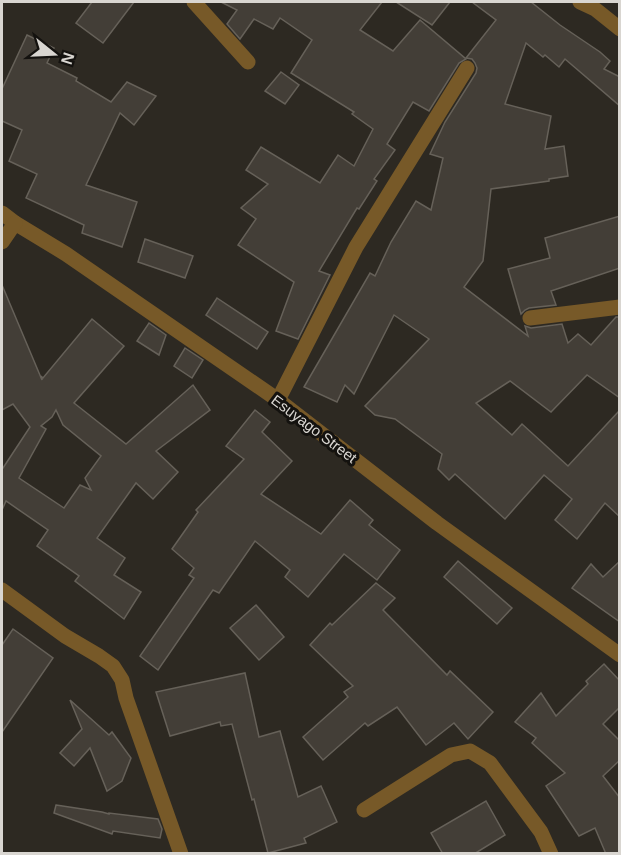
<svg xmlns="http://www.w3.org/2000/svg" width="621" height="855" font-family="Arial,sans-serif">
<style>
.building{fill:#433e37;stroke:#666159;stroke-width:1.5;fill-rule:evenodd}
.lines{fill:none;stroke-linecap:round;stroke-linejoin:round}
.street{stroke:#775928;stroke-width:15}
.labels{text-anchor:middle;stroke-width:6;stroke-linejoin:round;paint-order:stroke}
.street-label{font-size:15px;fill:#d9d6d1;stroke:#14120f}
</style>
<rect width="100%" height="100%" fill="#2d2922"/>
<g class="building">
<path d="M92,2H134L103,43L76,23Z"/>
<path d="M221,2H382L360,30L393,51L420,20L466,59L459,63L429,111L413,102L387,144L395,150L374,179L377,181L359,209L357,208L319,271L330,275L298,339L276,331L294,282L238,245L256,219L241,208L268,184L246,170L261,147L320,183L338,155L354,166L373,129L352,114L354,112L291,73L312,40L280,18L273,29L254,19L240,39L227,24L237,10Z"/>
<path d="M396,2H450L432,25Z"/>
<path d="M472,2H531L560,25L600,52L610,61L604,69L620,77V106L565,59L559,67L545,55L543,57L526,43L505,104L551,116L545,149L564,146L568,176L549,179V181L491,189L483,261L464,287L528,336L525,326L531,328L562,324L568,343L578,334L591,345L616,317H620V398L587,375L551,412L510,381L476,403L512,435L522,424L568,466L620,410V517L605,503L577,539L555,520L572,499L544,475L505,519L455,474L449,480L438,469L442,454L395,419L375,415L365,406L429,339L394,315L354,394L345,385L337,402L304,387L370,273L375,276L391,242L416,201L431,210L443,158L430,154L445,122L476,73L477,68L475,63L472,59L466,58L496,20Z"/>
<path d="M27,35L54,48L47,63L77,78L76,81L111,102L127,82L156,96L134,125L120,113L86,185L137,202L122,247L82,233L84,225L26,198L37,174L9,161L22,130L2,121V89Z"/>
<path d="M281,72L299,85L285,104L265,91Z"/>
<path d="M620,216V268L551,291L556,305L529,308L525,310L521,314L508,269L550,258L545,238Z"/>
<path d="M145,239L193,256L185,278L138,262Z"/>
<path d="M2,285L42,380V377L43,378L92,319L124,346L74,403L126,444L193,385L210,410L156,451L178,472L153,499L136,483L97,538L125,558L114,575L141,592L124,619L75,581L79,576L37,546L48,530L6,501L2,510V467L3,468L30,427L13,404L2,410ZM56,410L63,425L101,456L85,478L91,490L80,485L64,508L19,478L46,429L41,426L52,417Z"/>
<path d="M217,298L268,332L257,349L206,315Z"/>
<path d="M149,323L166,335L159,355L137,341Z"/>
<path d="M185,348L203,360L192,378L174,366Z"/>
<path d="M255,410L270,422L262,432L292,461L261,494L321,534L350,500L373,520L369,525L400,550L377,580L344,554L308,597L285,577L290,570L255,541L219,593L213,590L158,670L140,656L194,578L189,575L194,568L172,549L198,512L196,510L244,459L226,446Z"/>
<path d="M458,561L512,608L497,624L444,577Z"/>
<path d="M620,561V622L572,588L591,564L603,577Z"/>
<path d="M376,583L395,598L383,610L447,675L450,671L493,712L468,739L454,723L426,745L397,707L368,726L365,723L323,760L303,737L348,697L344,692L353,686L310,645L330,623L332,625Z"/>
<path d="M256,605L284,637L259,660L230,628Z"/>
<path d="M13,629L53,658L2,732V645Z"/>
<path d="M604,664L620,681V707L603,724L620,741V760L603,776L620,798V854H606L595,828L579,836L546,786L565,773L532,743L536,738L515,722L541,693L556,716L588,684L586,681Z"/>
<path d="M245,673L259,737L280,731L298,797L321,786L337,822L304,838L306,843L268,853L254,799L252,800L232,724L221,726L220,722L170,736L156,692Z"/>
<path d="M70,700L109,735L112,732L131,758L122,781L107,791L90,748L74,766L60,753L82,729Z"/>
<path d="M486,801L505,835L474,854H443L431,833Z"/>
<path d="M56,805L102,812L109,814V813L158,819L162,829L160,838L113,831L112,834L54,813Z"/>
</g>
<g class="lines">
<g class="street">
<path d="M194,2L248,62"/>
<path d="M580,2L595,9L620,29"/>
<path d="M2,213L15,223L66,254L278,400L437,523L620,655"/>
<path d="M2,242L15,223"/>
<path d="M530,318L620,307"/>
<path d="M278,400L356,247L467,68"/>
<path d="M2,590L65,636L99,656L113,666L122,680L126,698L181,854"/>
<path d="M364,810L451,755L470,751L490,763L541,832L551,854"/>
</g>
</g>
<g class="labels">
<g class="street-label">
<text transform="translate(314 429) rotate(37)" y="5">Esuyago Street</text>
</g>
</g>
<rect width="621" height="855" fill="none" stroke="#d9d6d1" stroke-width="6"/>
<g transform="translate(54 54) rotate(108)" stroke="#14120f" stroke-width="4.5" paint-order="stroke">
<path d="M0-4.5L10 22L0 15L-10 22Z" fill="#d9d6d1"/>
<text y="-9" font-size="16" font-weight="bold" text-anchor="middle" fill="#d9d6d1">N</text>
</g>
</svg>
